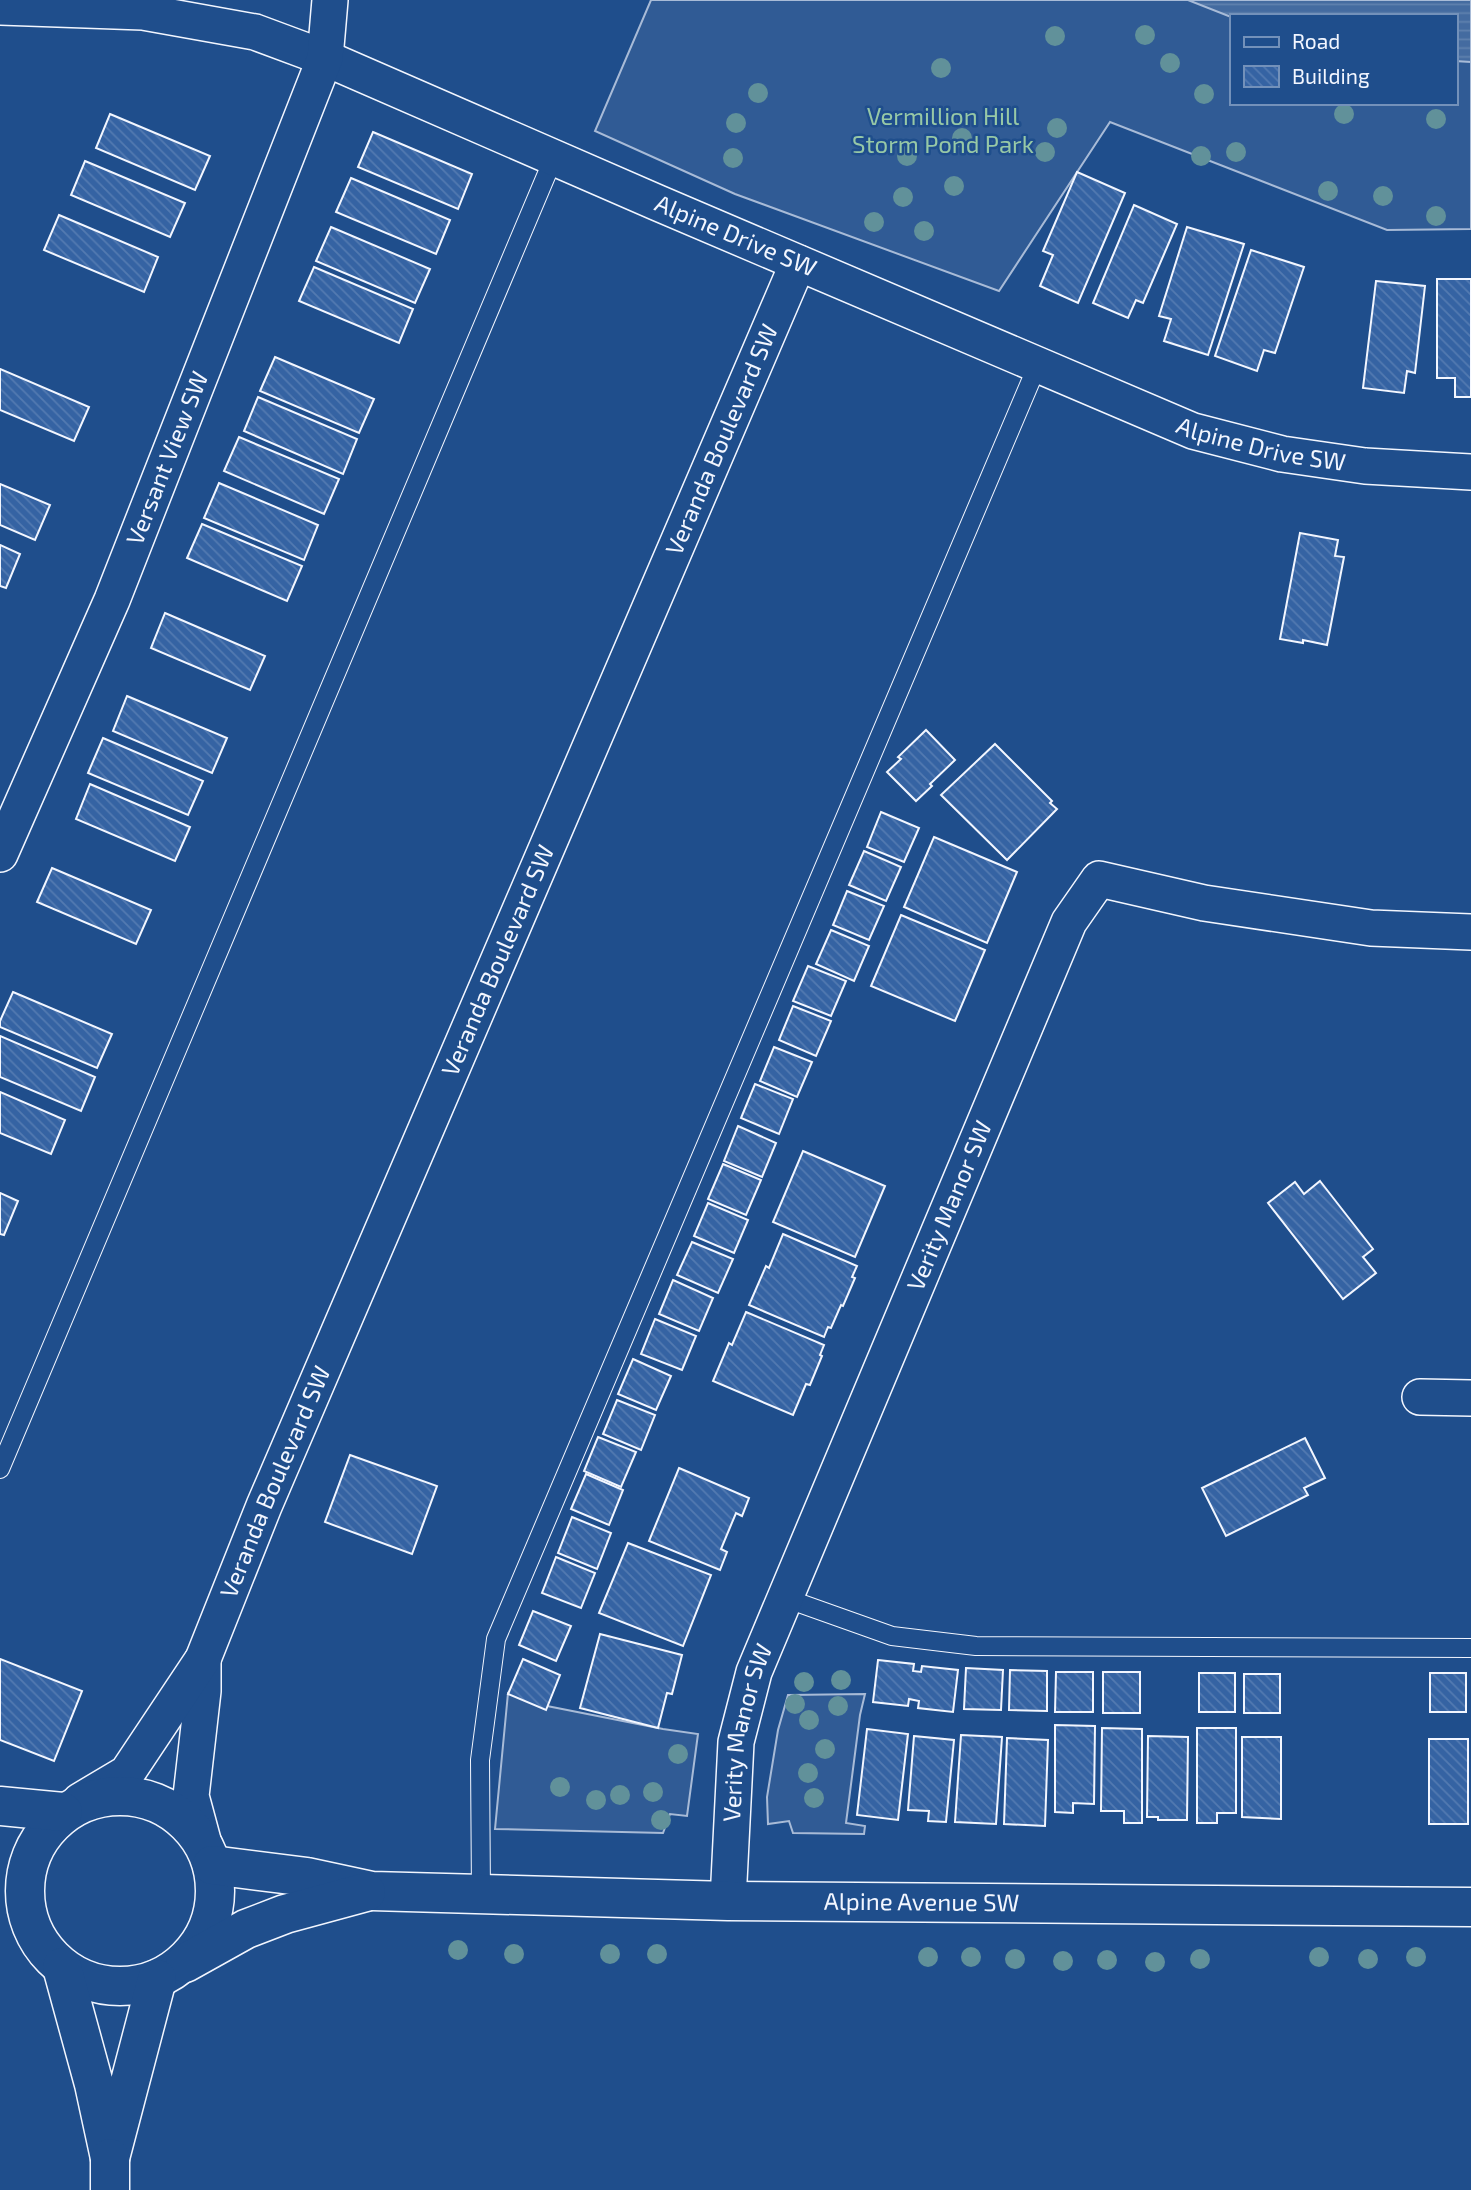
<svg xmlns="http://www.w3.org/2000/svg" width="1471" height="2190" font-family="'Exo 2',sans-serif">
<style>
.built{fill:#305b95;stroke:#a8bbd7;stroke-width:2;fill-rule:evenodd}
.water{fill:url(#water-rules);stroke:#a8bbd7;stroke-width:2}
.building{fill:url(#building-back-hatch);stroke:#f2f6ff;stroke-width:2}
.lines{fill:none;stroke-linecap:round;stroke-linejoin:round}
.service-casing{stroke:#f2f6ff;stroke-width:20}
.minor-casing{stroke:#f2f6ff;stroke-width:38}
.tertiary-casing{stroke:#f2f6ff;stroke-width:41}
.service{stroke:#1f4e8c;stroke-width:18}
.minor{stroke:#1f4e8c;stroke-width:35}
.tertiary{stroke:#1f4e8c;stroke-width:38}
.tree{fill:#61919a}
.labels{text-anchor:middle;stroke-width:5;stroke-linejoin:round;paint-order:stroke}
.park-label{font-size:24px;fill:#97c8a6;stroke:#1f4e8c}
.street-label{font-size:24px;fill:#f2f6ff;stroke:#1f4e8c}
</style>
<defs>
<pattern id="water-rules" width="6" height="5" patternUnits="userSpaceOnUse" patternTransform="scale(1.75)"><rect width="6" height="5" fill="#446ba0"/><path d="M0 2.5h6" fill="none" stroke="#5f81ae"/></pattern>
<pattern id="building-back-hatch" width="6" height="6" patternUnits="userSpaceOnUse" patternTransform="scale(1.75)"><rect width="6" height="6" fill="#3563a3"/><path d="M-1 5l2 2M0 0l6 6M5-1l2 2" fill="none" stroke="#537ab1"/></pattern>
</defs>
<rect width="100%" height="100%" fill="#1f4e8c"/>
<g class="built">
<path d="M651,0H1471V229L1387,230L1110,122L999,291L735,194L595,131ZM1231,16H1455V103H1231Z"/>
<path d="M508,1693L542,1705L663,1729L698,1734L687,1816L670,1814L663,1833L495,1829Z"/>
<path d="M865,1694L860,1715L846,1823L865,1826L864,1834L793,1833L789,1821L768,1824L767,1797L778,1730L788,1695Z"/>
</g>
<path class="water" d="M1188,0H1471V62L1455,61V16L1231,17Z"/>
<g class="building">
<path d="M110,114L210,156L195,190L96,148Z"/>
<path d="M373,132L472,174L458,209L358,167Z"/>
<path d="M85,161L185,203L170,237L71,195Z"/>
<path d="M1077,172L1125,193L1078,303L1040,286L1053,255L1043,251Z"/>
<path d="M351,178L450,220L436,254L336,212Z"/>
<path d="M1134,205L1177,224L1143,303L1136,300L1128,318L1093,303Z"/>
<path d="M59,215L158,257L144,292L44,250Z"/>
<path d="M331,227L430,269L415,303L316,261Z"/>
<path d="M1187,227L1244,244L1208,355L1164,341L1171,319L1159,316Z"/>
<path d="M1251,250L1304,267L1275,353L1264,350L1257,371L1215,356Z"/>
<path d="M314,267L413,309L399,343L299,301Z"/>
<path d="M1437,279H1471V397H1455V378H1437Z"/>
<path d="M1376,281L1425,286L1415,373L1407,371L1404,393L1363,388Z"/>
<path d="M275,357L374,399L359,433L260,391Z"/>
<path d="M0,369L89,407L74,441L0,410Z"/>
<path d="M258,397L357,439L343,474L244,431Z"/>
<path d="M239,437L339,479L324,514L224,471Z"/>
<path d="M219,483L318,525L304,560L204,518Z"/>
<path d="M0,484L50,505L35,540L0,525Z"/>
<path d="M202,524L302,566L287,601L187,558Z"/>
<path d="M1300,533L1338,540L1335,556L1344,557L1327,645L1303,640V643L1280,639Z"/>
<path d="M0,545L20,554L6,588L0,586Z"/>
<path d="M165,613L265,656L250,690L151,648Z"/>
<path d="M127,696L227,738L212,773L113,731Z"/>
<path d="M926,730L955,760L930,784L932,786L916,801L887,772L901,759L898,757Z"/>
<path d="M103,738L203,781L188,815L88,773Z"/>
<path d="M995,744L1052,801L1050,803L1057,809L1007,860L941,795Z"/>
<path d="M90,784L190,827L175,861L76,819Z"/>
<path d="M881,812L919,828L904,862L867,847Z"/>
<path d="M934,837L1017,872L987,943L904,907Z"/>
<path d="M864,851L901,867L886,901L849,885Z"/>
<path d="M52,868L151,910L136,944L37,902Z"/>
<path d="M847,891L884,906L869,940L833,925Z"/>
<path d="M901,915L985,950L955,1021L871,986Z"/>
<path d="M831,930L869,946L854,981L816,964Z"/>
<path d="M808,966L846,981L831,1016L793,1001Z"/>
<path d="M13,992L112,1034L97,1068L0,1027V1021Z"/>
<path d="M793,1006L831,1021L816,1056L779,1040Z"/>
<path d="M0,1036L95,1077L81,1111L0,1077Z"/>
<path d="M774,1047L812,1062L797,1097L760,1081Z"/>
<path d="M755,1084L793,1099L779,1134L741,1118Z"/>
<path d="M0,1092L65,1120L51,1154L0,1133Z"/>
<path d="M738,1126L776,1143L762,1177L724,1161Z"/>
<path d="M803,1151L885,1186L855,1257L773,1222Z"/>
<path d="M723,1164L761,1180L746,1215L708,1199Z"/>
<path d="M1320,1181L1373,1249L1363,1257L1376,1273L1343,1299L1268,1203L1295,1182L1304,1194Z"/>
<path d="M0,1193L18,1201L4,1235L0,1234Z"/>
<path d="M708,1203L748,1220L734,1253L694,1236Z"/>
<path d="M783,1234L857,1266L852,1277L855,1278L843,1306L841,1305L831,1328L828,1327L824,1337L749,1305L766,1266L769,1268Z"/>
<path d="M692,1242L733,1259L718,1293L677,1275Z"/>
<path d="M673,1280L713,1298L699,1331L659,1314Z"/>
<path d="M746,1312L824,1345L820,1355L822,1356L810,1385L806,1384L793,1415L713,1381L729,1343L732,1345Z"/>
<path d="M655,1319L696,1336L682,1370L641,1354Z"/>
<path d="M633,1359L671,1376L656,1410L618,1394Z"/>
<path d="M617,1400L655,1415L641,1450L603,1434Z"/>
<path d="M598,1437L636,1452L621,1487L584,1471Z"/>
<path d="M1305,1438L1325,1478L1304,1488L1308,1495L1226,1536L1202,1488Z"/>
<path d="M350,1455L437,1486L412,1554L325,1522Z"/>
<path d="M679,1468L749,1498L742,1516L736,1513L721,1549L727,1552L720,1570L649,1541Z"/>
<path d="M586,1474L623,1490L609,1525L571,1509Z"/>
<path d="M572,1517L611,1533L597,1569L558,1553Z"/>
<path d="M628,1543L711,1575L683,1646L599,1613Z"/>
<path d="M556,1557L595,1573L581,1608L542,1593Z"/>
<path d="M533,1611L571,1626L556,1661L519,1645Z"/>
<path d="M600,1634L682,1655L672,1694L667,1693L658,1728L580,1708Z"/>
<path d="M0,1659L82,1691L54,1761L0,1740Z"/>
<path d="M523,1659L560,1675L546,1710L508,1694Z"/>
<path d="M878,1660L914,1664L913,1671L921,1672L922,1666L958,1670L953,1712L918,1708L919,1701L909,1699L908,1706L873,1702Z"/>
<path d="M966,1668L1003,1670L1001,1710L964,1709Z"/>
<path d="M1010,1670L1047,1671V1711L1009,1710Z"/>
<path d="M1056,1672H1093V1712H1055Z"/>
<rect x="1103" y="1672" width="37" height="41"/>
<rect x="1199" y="1673" width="36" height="39"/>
<rect x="1430" y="1673" width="36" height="39"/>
<rect x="1244" y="1674" width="36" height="39"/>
<path d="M1055,1725L1095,1726L1094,1804L1073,1803V1813L1055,1812Z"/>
<path d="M1102,1728L1142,1729V1823H1124V1811H1101Z"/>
<path d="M1197,1728H1236V1813H1217V1823H1197Z"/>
<path d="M867,1729L908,1734L898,1820L857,1815Z"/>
<path d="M961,1735L1002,1737L996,1824L955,1822Z"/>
<path d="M914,1736L954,1740L946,1822L928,1821L929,1811L908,1810Z"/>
<path d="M1148,1736L1188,1737L1187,1820H1158V1817H1147Z"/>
<path d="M1242,1737H1281V1819L1242,1817Z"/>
<path d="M1007,1738L1048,1740L1045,1826L1004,1824Z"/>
<rect x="1429" y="1739" width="39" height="85"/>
</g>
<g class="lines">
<g class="service-casing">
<g id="service">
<path d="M0,1469L554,157"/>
<path d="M785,1598L892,1636L976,1646L1471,1648"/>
<path d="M481,1894L480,1760L496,1639L1038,364"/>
</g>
</g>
<g class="minor-casing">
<g id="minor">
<path id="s1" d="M0,7L143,12L255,32L325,58L658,203L1193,431L1282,454L1365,466L1471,472"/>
<path id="s2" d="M0,854L112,600L325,58L330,0"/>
<path d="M1420,1397L1471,1398"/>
<path d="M203,1659V1691L191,1796L205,1848"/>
<path id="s3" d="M80,1801L127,1773L203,1659L264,1506L798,263"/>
<path id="s4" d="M728,1901L736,1742L754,1672L1069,922L1099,879L1204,903L1371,928L1471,932"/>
</g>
</g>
<g class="tertiary-casing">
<g id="tertiary">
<circle cx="120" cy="1891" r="95"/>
<path d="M0,1806L63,1812"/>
<path id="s5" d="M212,1865L307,1877L372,1891L728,1901L1471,1907"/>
<path d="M185,1963L246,1929L285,1914L366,1892"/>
<path d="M62,1967L94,2084L110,2158L157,1979"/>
<path d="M110,2158V2190"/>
</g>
</g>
<use href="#service" class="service"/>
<use href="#minor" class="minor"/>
<use href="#tertiary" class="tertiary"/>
</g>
<g class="tree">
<circle cx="1145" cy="35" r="10"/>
<circle cx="1055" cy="36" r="10"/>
<circle cx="1170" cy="63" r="10"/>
<circle cx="941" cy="68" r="10"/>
<circle cx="758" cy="93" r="10"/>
<circle cx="1204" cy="94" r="10"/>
<circle cx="1344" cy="114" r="10"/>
<circle cx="1436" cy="119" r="10"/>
<circle cx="736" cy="123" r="10"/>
<circle cx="1057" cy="128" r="10"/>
<circle cx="962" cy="138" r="10"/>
<circle cx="1045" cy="152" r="10"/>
<circle cx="1236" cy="152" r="10"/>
<circle cx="907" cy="156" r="10"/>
<circle cx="1201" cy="156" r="10"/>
<circle cx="733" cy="158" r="10"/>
<circle cx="954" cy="186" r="10"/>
<circle cx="1328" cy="191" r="10"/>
<circle cx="1383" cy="196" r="10"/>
<circle cx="903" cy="197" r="10"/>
<circle cx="1436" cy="216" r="10"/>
<circle cx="874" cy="222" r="10"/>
<circle cx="924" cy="231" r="10"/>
<circle cx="841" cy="1680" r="10"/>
<circle cx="804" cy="1682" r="10"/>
<circle cx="795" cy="1704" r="10"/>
<circle cx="838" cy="1706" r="10"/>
<circle cx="809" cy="1720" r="10"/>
<circle cx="825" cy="1749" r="10"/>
<circle cx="678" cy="1754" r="10"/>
<circle cx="808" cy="1773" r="10"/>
<circle cx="560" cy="1787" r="10"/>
<circle cx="653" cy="1792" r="10"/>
<circle cx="620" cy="1795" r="10"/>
<circle cx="814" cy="1798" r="10"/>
<circle cx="596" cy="1800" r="10"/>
<circle cx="661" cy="1820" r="10"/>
<circle cx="458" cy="1950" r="10"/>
<circle cx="514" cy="1954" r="10"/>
<circle cx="610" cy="1954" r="10"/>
<circle cx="657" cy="1954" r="10"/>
<circle cx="928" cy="1957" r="10"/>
<circle cx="971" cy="1957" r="10"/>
<circle cx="1319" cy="1957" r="10"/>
<circle cx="1416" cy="1957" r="10"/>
<circle cx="1015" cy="1959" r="10"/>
<circle cx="1200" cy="1959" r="10"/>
<circle cx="1368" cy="1959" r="10"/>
<circle cx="1107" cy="1960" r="10"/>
<circle cx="1063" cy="1961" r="10"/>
<circle cx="1155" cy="1962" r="10"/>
</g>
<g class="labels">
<g class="park-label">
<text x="943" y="125">Vermillion Hill<tspan x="943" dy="28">Storm Pond Park</tspan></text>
</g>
<g class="street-label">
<text dy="8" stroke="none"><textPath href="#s1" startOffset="779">Alpine Drive SW</textPath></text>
<text dy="8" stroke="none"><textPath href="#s3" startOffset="1517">Veranda Boulevard SW</textPath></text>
<text dy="8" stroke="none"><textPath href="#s1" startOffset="1346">Alpine Drive SW</textPath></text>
<text dy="8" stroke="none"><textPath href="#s2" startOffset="430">Versant View SW</textPath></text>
<text dy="8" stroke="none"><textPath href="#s3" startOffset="950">Veranda Boulevard SW</textPath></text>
<text dy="8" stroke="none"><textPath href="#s4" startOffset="737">Verity Manor SW</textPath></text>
<text dy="8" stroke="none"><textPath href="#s3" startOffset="383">Veranda Boulevard SW</textPath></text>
<text dy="8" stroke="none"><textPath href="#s4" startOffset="170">Verity Manor SW</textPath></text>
<text dy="8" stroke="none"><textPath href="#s5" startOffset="712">Alpine Avenue SW</textPath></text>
</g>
</g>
<rect x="1230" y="14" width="228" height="91" fill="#1f4e8c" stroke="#7391ba" stroke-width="2"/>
<rect x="1244" y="37" width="35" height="10" fill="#1f4e8c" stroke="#7391ba" stroke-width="2"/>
<text x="1292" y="49" font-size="21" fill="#f2f6ff">Road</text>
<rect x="1244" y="66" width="35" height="21" fill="url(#building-back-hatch)" stroke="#7391ba" stroke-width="2"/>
<text x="1292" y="84" font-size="21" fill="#f2f6ff">Building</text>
</svg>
